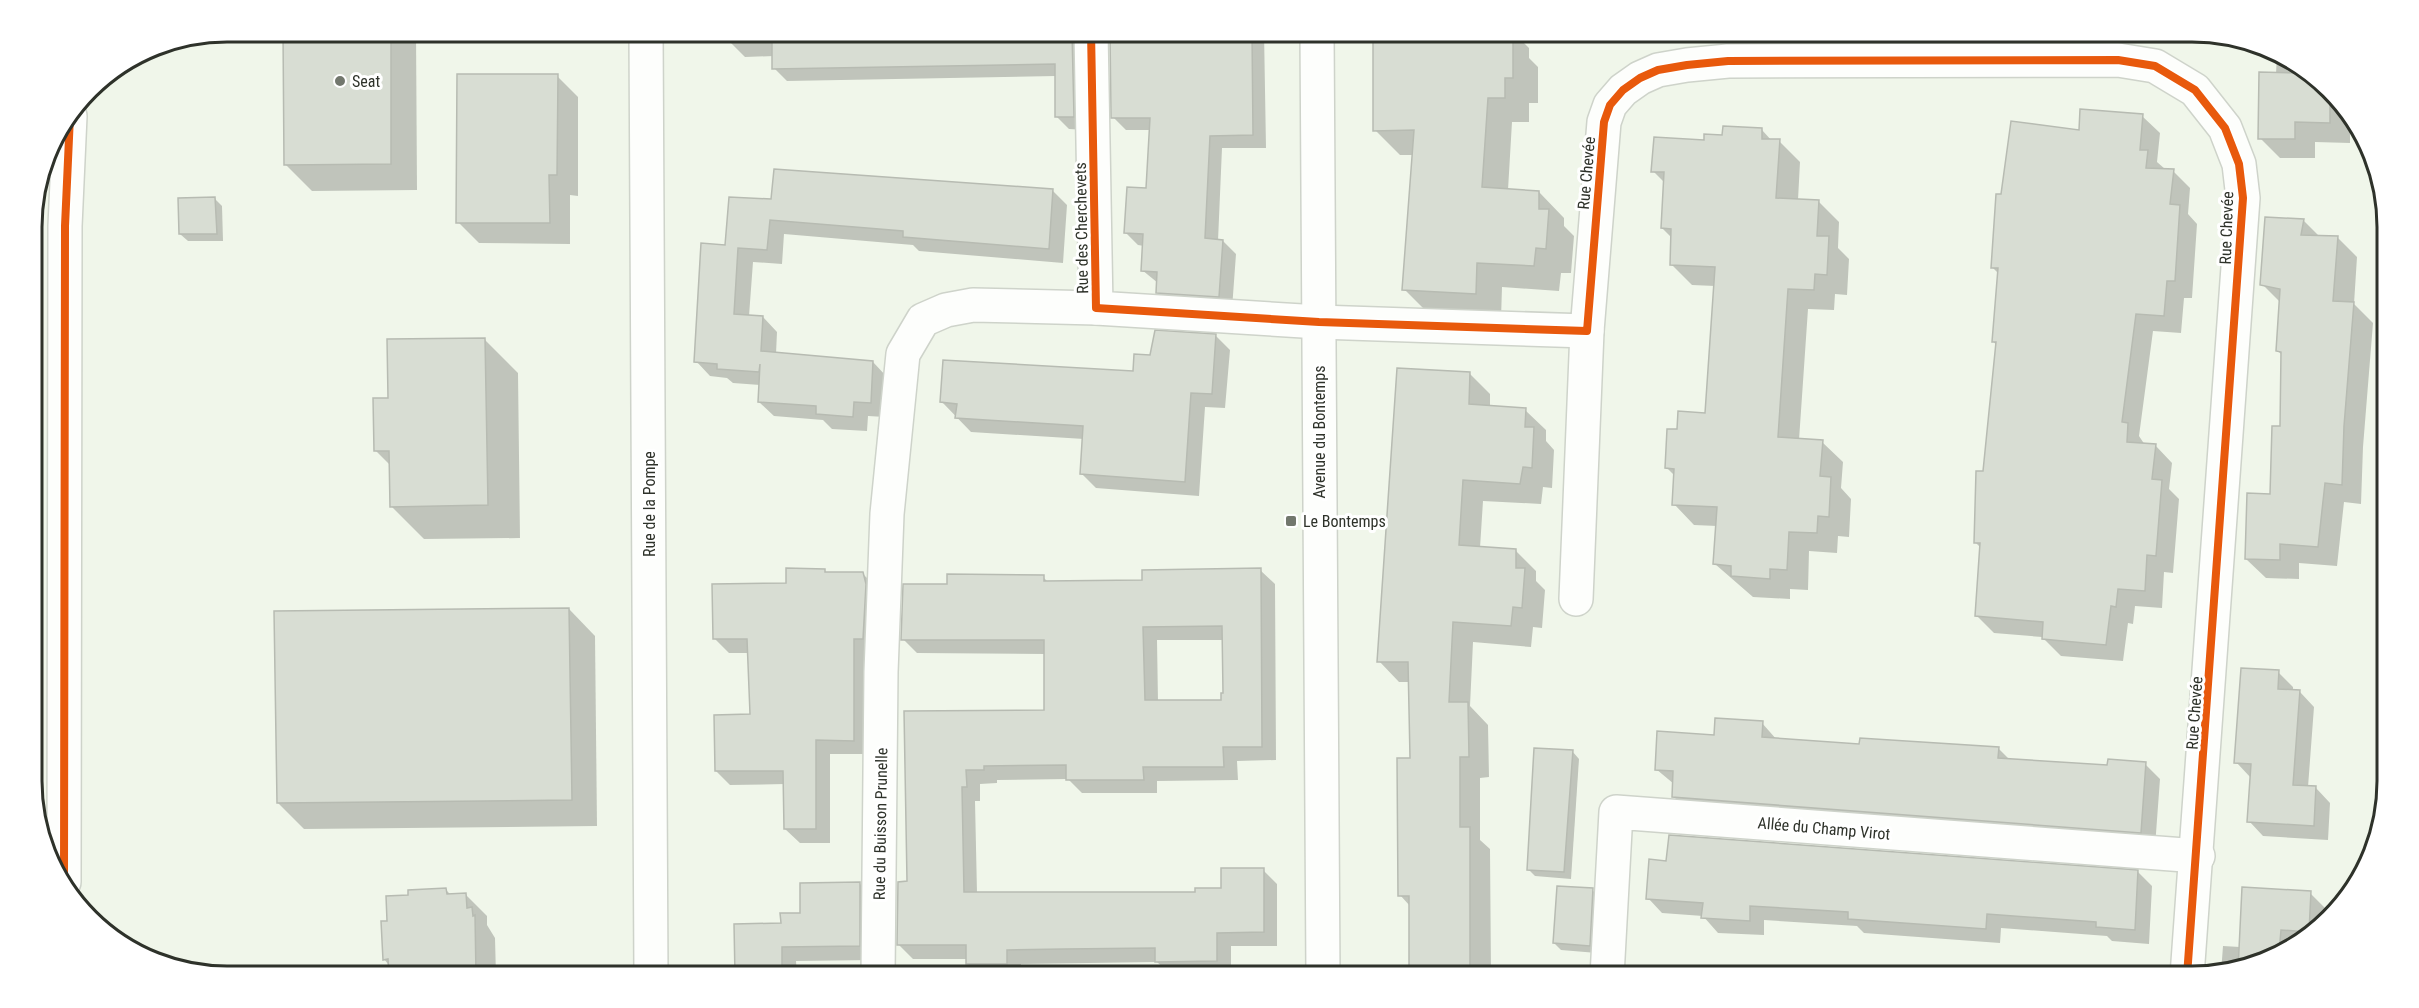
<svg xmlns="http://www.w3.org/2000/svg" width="2419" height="1008" font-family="'Roboto Condensed',sans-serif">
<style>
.shadow{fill:#0003;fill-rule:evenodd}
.building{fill:#d8ddd3;stroke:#b7bbb2;stroke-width:1.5;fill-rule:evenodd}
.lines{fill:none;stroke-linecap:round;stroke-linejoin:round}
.minor-casing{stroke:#ced3ca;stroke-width:36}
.tertiary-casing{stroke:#ced3ca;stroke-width:36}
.secondary-casing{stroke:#ced3ca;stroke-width:36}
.minor{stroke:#fdfefc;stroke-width:33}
.tertiary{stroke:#fdfefc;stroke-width:33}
.secondary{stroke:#fdfefc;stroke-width:33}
.cycleway-casing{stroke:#fff;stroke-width:11}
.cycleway{stroke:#e8590c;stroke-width:8}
.poi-dot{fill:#72776d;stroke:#fff;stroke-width:2}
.labels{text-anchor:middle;stroke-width:6;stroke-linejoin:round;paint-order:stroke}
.poi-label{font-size:16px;fill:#2e322a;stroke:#fff;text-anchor:start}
.street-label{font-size:16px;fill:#2e322a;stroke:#fff}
.rim{fill:none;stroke:#2e322a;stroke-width:3}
</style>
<rect width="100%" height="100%" fill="#f0f6ea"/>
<g class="shadow">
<path d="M285,31H416L417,190L312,191L286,165Z"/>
<path d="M730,31H1091L1086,130L1069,129L1056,116V76L787,81L774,68V56L745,57L730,42Z"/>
<path d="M1111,31H1264L1266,148H1222L1218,241H1223L1236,254L1232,309L1171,305L1158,292V283L1142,270L1144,246L1138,245L1125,232L1147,190L1151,130H1126L1113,117Z"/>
<path d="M1374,31H1512L1529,48V58L1538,67V103H1529V122H1512L1508,190L1539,192L1564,218V226L1574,236L1571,273H1561L1559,291L1502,287L1501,319L1429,314L1404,289L1413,155H1400L1375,130Z"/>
<path d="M2048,31H2192L2226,38V44L2060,43Z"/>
<path d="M2277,54L2347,108L2350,116V143L2315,142V158H2280L2260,138L2276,74Z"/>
<path d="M557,76L578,97V196L570,195V244L479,243L458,222Z"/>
<path d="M2142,116L2160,133L2157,162L2165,169L2173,171L2190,188L2188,214L2197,224L2192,298H2184L2181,333L2153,331L2139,436L2145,445H2155L2172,463L2169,489L2179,499L2173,573L2164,572L2162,608L2135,606L2133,624L2128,623L2123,661L2061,656L2042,637L1994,633L1977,616L1981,548L1976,543L1997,346L1993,341L1999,274L1992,267L2002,196L2080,131Z"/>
<path d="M1762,130L1772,141H1779L1800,162L1798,200L1819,202L1839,222L1838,248L1849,259L1847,295L1835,294L1834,310L1808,309L1799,440L1822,442L1843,462L1841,488L1851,499L1849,537L1838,536L1837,553L1809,551L1808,590L1790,589V599L1753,597L1715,564L1717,526L1694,525L1674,504L1675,476L1666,467L1678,431L1707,414L1715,286L1692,285L1671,264L1672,238L1662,228L1665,183L1653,171L1705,141Z"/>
<path d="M1052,190L1067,205L1063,263L919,251L913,245L784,234L782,264L753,262L749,316L763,317L777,332L776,354L873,362L887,377L885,417L868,416L867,431L832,429L823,420L774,416L759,402L760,385L733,383L727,378L710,376L696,361L727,247L772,200Z"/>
<path d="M215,199L222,206L223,241H188L180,234Z"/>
<path d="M2303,220L2320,237L2338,238L2357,257L2354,304L2373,323L2363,447L2361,504L2344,502L2337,566L2299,563V579L2266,578L2246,559L2272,495L2282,427V355L2278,351L2281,303L2262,284Z"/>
<path d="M1216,336L1230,350L1225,408L1205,407L1199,496L1096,488L1081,473L1084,439L971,432L942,402L1135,372L1152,357L1153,340Z"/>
<path d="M485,340L518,373L520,538L424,539L391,506V466L375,450L389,400Z"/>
<path d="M1470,374L1490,394V407L1525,410L1546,430V441L1554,450L1552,488L1543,487L1541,504L1483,501L1480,548L1516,551L1536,571V581L1545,590L1542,628L1533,627L1531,647L1473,642L1470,706L1488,725L1489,777L1480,778V840L1490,849L1491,976H1411L1410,906L1400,895L1411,759L1410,682H1399L1379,661Z"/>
<path d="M1260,570L1275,584L1276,760L1237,761L1238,780L1157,781V793H1082L1068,779L997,780V783L980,784V801H975L977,893H1196L1223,889L1263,870L1277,884V946H1231V974L1171,975L1157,962L1021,964V976H980L967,963V959H913L899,945L909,883L905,712L1045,711V654L917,653L903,639L948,585L1043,577L1049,583L1144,581ZM1157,640H1223L1225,694L1223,701L1158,702Z"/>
<path d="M825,571L828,574H863L877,588L867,754H830V843H800L785,829V784L730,785L716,771L751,716L749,653H729L715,639L787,584Z"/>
<path d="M569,609L595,636L597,826L304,829L278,803Z"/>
<path d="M2278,672L2293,687V691L2300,692L2314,707L2308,787L2316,788L2330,803L2328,840L2263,836L2249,821L2251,778L2236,762Z"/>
<path d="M1762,723L1777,740L1861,745L1998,748L2010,760L2109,767L2145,764L2160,779L2155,847L1689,812L1674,797V784L1656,769L1715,736Z"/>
<path d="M1572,751L1579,759L1571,879L1535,876L1528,869Z"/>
<path d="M2138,872L2152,886L2149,944L2112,941L2107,936L2001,928L2000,943L1864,933L1857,926L1764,920V935L1718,933L1703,916L1662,913L1648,898Z"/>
<path d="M860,884L874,898V960L796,961L797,976H736V925L782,924Z"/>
<path d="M446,890L451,895H466L487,916V925L495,938L496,976H389L388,964L384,959L389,923L409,896Z"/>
<path d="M1592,890L1600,897L1597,953L1561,950L1554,943Z"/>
<path d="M2310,893L2325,908V918L2311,936L2255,966L2221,973L2223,946L2240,947Z"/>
</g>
<g class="building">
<path d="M283,32H391V164L284,165Z"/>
<path d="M772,32H1072L1074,117H1055V64L772,69Z"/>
<path d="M1110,32H1252L1253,135L1210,136L1205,238L1223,240L1219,297L1156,293L1157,272L1141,271L1143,234L1124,233L1127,187L1146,188L1150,118H1111Z"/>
<path d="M1373,32H1504V40H1513V78H1505V98H1488L1482,187L1539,191V209H1549L1546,249L1536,248L1534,266L1477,263L1476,294L1402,290L1414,130L1373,131Z"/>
<path d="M2259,72L2302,73L2330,95V123L2295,122V139H2258Z"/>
<path d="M457,74H558L557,175H549L550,223H456Z"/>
<path d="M2080,109L2143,114L2140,150H2148L2146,168L2174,169L2170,204L2180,205L2175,281H2167L2164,316L2136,314L2122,422L2128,423L2127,442L2156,444L2152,479L2162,480L2156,556L2147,555L2145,591L2118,589L2116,607L2111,606L2106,645L2042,639L2043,622L1975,616L1980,543H1974L1976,471H1983L1996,342H1992L1998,268H1991L1996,194H2001L2011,121L2079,130Z"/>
<path d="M1723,126L1762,128V139H1780L1776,198L1819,200L1817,236H1829L1827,275L1815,274L1814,290L1788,289L1778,437L1823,440L1820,476L1831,477L1829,517L1818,516L1817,533L1789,532L1787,570L1770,569V579L1731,576V566L1713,564L1717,507L1672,505L1674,469L1665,468L1667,429H1677L1678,411L1705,413L1715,267L1670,265L1671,229L1661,228L1664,172H1651L1654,137L1704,140V134L1722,135Z"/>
<path d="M774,169L1053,189L1049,249L903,237V231L770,220L767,250L738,248L734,314L763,316L761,351L873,361L871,403L854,402L853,417L816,414V406L758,402L760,364L759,372L717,369V364L694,362L701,243L725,245L729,197L771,199Z"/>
<path d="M215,197L217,234H179L178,198Z"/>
<path d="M2265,217L2304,219L2301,235L2338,236L2333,301L2354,302L2344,426L2342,485L2325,483L2318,547L2280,544V560L2245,559L2247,493L2270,494L2272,426H2280L2281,352L2276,351L2280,289L2260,285Z"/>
<path d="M1155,330L1216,334L1212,394L1191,393L1185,482L1080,474L1083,426L955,418L957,404L940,402L943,360L1133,371L1134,354L1150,355Z"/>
<path d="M485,338L488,505L390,507L389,451H374L373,398H388L387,339Z"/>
<path d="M1397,368L1470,372L1469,404L1526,408L1525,427H1534L1532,468L1523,467L1520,484L1463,480L1459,545L1516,549V568H1525L1522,608L1513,607L1511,626L1453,622L1449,702H1468L1469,757H1460V827H1470V970L1409,971V896H1398L1397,758H1410L1408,662H1377Z"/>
<path d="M786,568L825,569V572H863L866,584L863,639H854V741L816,740V829H784L783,771H715L714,715L750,714L747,639H713L712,584L786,583Z"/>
<path d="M1261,568L1262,747H1223L1224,767H1143L1144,780H1066V765L984,766V770H966L967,787H962L964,892H1195V888H1221V868H1264V932L1217,933V961L1155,962V948L1064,949L1007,950V964H966V945H897L898,882L907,881L904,711L1044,710V640H901L903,584H947V574L1044,575V581L1142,580V570ZM1222,626L1223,693H1221V700H1145L1143,627Z"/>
<path d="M569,608L572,800L277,803L274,611Z"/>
<path d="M2241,668L2279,670L2278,689L2300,690L2293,785L2316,786L2314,826L2247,822L2251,764L2234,763Z"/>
<path d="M1715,718L1763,721L1762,737L1859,744L1860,738L1999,747L1998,758L2107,765L2108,759L2146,762L2141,833L1672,797L1673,771L1655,770L1657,731L1714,735Z"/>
<path d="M1534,748L1573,750L1564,872L1527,870Z"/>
<path d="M1669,835L2138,870L2135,930L2096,927V922L1987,914L1986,929L1848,919V912L1750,906V921L1701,918L1703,903L1646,899L1649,859L1666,861Z"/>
<path d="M860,882V946L782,947V976H735L734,924L781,923L780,913H800V883Z"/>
<path d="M1557,886L1593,888L1590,946L1553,943Z"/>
<path d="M2242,887L2311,891L2309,932L2281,930L2279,953L2255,966L2238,970Z"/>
<path d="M446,888L447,894L466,893L467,908L472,907L473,916L475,915L476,976H389L388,959L383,960L381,921H387L386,896L408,895V890Z"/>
</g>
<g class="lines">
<g class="minor-casing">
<g id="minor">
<path d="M646,31L651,976"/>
<path d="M1091,31L1096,308L1319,322L1587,331L1604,122L1610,105L1623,90L1640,78L1658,70L1687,65L1728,61L2118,60L2155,66L2195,90L2225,128L2239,164L2243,198L2187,976"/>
<path d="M1576,599L1587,331"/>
<path d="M878,976L881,672L887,514L903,354L923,320L946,310L973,305L1096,308"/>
<path d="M1607,976L1616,812L2198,856"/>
</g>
</g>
<g class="tertiary-casing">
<path id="tertiary" d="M1317,31L1323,976"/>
</g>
<g class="secondary-casing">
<path id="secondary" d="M64,882L65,226L70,116"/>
</g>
<use href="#minor" class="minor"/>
<use href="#tertiary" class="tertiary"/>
<use href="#secondary" class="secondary"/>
<g class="cycleway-casing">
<g id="cycleway">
<path d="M1091,31L1096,308L1319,322L1587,331L1604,122L1610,105L1623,90L1640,78L1658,70L1687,65L1728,61L2118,60L2155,66L2195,90L2225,128L2239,164L2243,198L2187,976"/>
<path d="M64,882L65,226L70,116"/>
</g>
</g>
<use href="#cycleway" class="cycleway"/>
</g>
<g class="poi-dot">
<circle cx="340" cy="81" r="6"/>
<rect x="1285" y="515" width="12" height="12" rx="3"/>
</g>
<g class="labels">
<g class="poi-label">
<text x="352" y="87">Seat</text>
<text x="1303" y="527">Le Bontemps</text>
</g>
<g class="street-label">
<text transform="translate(1586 173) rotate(-85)" y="6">Rue Chevée</text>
<text transform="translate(1081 228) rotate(-91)" y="6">Rue des Cherchevets</text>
<text transform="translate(2226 228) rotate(-88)" y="6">Rue Chevée</text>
<text transform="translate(1319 432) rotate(-90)" y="6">Avenue du Bontemps</text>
<text transform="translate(649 504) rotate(-90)" y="6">Rue de la Pompe</text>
<text transform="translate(2194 713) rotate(-86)" y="6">Rue Chevée</text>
<text transform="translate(880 824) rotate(-89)" y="6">Rue du Buisson Prunelle</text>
<text transform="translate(1824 828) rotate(5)" y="6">Allée du Champ Virot</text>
</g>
</g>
<path d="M0 0H2419V1008H0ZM227 42H2192A185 185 0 0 1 2377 227V781A185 185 0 0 1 2192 966H227A185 185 0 0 1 42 781V227A185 185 0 0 1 227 42Z" fill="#fff" fill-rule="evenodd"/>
<path class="rim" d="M227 42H2192A185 185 0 0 1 2377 227V781A185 185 0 0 1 2192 966H227A185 185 0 0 1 42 781V227A185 185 0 0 1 227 42Z"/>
</svg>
